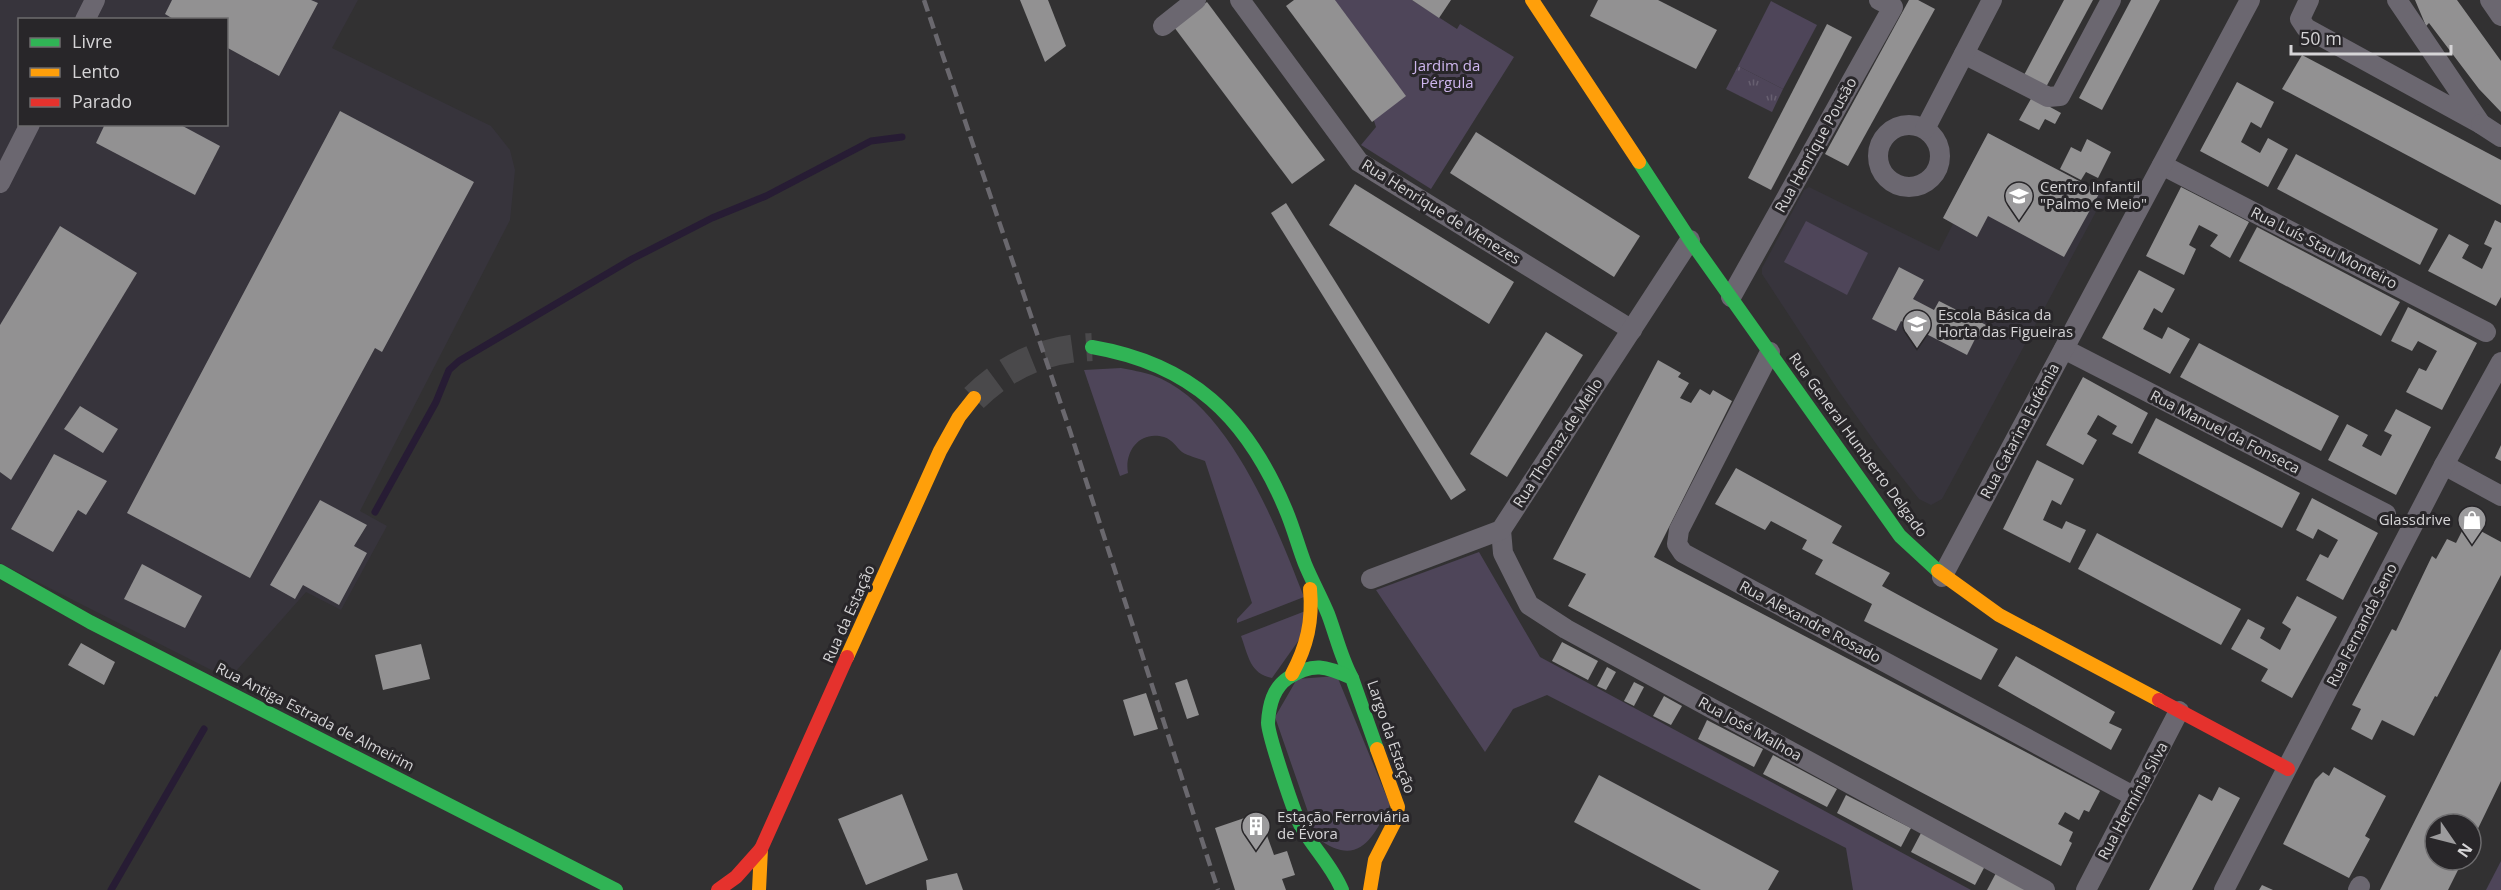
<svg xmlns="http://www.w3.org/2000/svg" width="2501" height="890" font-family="'Open Sans',sans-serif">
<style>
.built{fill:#37343c;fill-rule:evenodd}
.green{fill:#4e4559}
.park{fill:url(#park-tufts)}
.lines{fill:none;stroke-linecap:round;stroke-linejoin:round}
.stream{stroke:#271c34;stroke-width:7}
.building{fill:#929192}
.secondary-tunnel{stroke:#4a494b;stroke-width:28;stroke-dasharray:28 14;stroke-linecap:butt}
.street{stroke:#6b6770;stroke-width:20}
.fast{stroke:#30b455;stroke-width:14}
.slow{stroke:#ff9f0a;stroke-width:14}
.jam{stroke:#e5322d;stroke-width:14}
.rail{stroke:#6a686e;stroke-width:4.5;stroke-dasharray:12 6;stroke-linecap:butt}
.labels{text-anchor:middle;stroke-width:6;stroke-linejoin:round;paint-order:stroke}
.park-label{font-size:15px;fill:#ceb6ee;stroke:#282629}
.street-label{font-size:15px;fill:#d5d4d6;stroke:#282629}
.poi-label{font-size:15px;fill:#d5d4d6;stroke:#282629;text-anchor:start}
</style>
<defs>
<pattern id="park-tufts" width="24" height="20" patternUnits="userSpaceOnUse" patternTransform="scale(1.5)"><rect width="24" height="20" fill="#4e4559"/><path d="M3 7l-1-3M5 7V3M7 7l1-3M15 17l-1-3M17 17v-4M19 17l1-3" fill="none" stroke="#675f70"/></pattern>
</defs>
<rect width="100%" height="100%" fill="#323132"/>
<g class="built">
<path d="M0,0H358L332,48L491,126L510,150L515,170L510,220L360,511L387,526L341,610L306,592L229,679L0,563ZM20,20H226V124H20Z"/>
<path d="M1988,133L2105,195L1942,499L1931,505L1919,499L1879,448L1838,390L1762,274V268L1804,190L1809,187L1939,251L1953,224L1943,218Z"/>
</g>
<g class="green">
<path d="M1335,0H1412L1457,29L1460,24L1514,57L1431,189L1361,145L1376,127Z"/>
<path d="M1771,1L1817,25L1783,89L1738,66Z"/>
<path d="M1806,221L1868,253L1847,295L1784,262Z"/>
<path d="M1121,368C1131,370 1143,372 1152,375C1229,402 1277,528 1304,597L1237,623V619L1252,603L1205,461C1198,458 1188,456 1182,452C1176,447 1173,440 1164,437C1140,430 1124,451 1128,473L1120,476L1084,370Z"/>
<path d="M1479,552L1540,657L1971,890H1853L1846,848L1547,695L1513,709L1485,752L1376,590Z"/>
<path d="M1308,610L1306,630L1272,678C1250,674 1248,655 1241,636Z"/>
<path d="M1337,676L1390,805C1372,840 1358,868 1317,838L1275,717L1297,679Z"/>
<path d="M2501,861V890H2486Z"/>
</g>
<path class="park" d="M1738,66L1783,89L1772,112L1726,89Z"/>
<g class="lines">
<g class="stream">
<path d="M375,512L436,402L449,370L459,361L632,259L712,218L766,196L871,141L902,137"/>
<path d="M111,890L204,729"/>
</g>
</g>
<g class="building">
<path d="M172,0H311L318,3L279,76L226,47V20H175L165,14Z"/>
<path d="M1020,0H1048L1066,46L1045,62Z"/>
<path d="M1294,0H1335L1406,96L1372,122L1286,6Z"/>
<path d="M1412,0H1451L1439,18Z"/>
<path d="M1598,0H1658L1717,30L1696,69L1590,16Z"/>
<path d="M1909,0H1918L1935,9L1848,166L1825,154Z"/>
<path d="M2064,0H2093L2045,89L2023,77Z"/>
<path d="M2131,0H2160L2102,110L2079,98Z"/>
<path d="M2415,0H2457L2501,61V112L2479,89L2429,23L2426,26Z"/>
<path d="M1207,2L1325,160L1292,184L1174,27Z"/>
<path d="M1827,24L1852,37L1771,190L1748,178Z"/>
<path d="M2302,55L2501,160V205L2282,89Z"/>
<path d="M2237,82L2274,102L2261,128L2251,122L2241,142L2260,153L2268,138L2288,149L2268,187L2200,151Z"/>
<path d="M2032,97L2061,113L2055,124L2045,119L2039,130L2019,120Z"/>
<path d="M340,111L474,182L382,352L375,348L250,578L127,513Z"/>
<path d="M105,124H179L220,146L195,195L96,143Z"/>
<path d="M1476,132L1640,236L1614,277L1450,173Z"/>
<path d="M1988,133L2100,192L2064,257L1988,216L1977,237L1943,218Z"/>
<path d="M2087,139L2111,152L2098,178L2086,172L2081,180L2060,169L2071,147L2081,152Z"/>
<path d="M2296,154L2438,229L2420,265L2277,189Z"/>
<path d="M1355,184L1514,282L1489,324L1329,225Z"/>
<path d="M2181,187L2249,222L2230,258L2210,246L2218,235L2199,225L2189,245L2196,249L2184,275L2146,256Z"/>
<path d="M1286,203L1466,490L1451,500L1271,213Z"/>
<path d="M2495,220L2501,223V297L2496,306L2428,271L2449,234L2469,245L2462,258L2482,269L2492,248L2484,244Z"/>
<path d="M60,226L137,273L11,480L0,472V325Z"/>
<path d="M2257,227L2400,302L2381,336L2239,261Z"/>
<path d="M1899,267L1924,280L1913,299L1934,310L1939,301L1994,329L1988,340L1977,335L1967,355L1901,321L1896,331L1872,319Z"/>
<path d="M2139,270L2175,289L2162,313L2154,308L2143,329L2162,339L2168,327L2190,339L2170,374L2102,338Z"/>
<path d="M2408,307L2477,343L2442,410L2406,392L2419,368L2426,371L2437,351L2418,341L2412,351L2391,341Z"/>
<path d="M1546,332L1583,355L1507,477L1470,454Z"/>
<path d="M2199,343L2339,416L2321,451L2180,377Z"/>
<path d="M1658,360L1681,373L1678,377L1689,383L1680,398L1691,403L1700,389L1710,395L1713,390L1732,401L1654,557L2100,791L2089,812L2084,810L2079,820L2065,812L2058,824L2073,832L2069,841L2072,843L2061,866L1568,606L1586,574L1553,559Z"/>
<path d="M2083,377L2148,413L2132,444L2112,434L2117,426L2098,415L2087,434L2097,440L2083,465L2046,445Z"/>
<path d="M80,406L118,429L103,453L64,429Z"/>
<path d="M2396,409L2431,427L2396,495L2328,460L2347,424L2368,435L2362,446L2381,456L2392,435L2384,431Z"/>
<path d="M2156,418L2300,493L2282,528L2138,453Z"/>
<path d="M2501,445V461L2495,458Z"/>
<path d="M54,454L107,481L86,515L78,510L53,552L11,529Z"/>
<path d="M2037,460L2074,479L2061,505L2052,500L2043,520L2062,529L2066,521L2086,530L2070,563L2003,529Z"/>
<path d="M1736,468L1842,526L1832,543L1890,573L1882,586L1998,649L1981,680L1864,621L1872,604L1815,574L1823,560L1802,549L1807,540L1771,521L1765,530L1715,504Z"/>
<path d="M2312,498L2378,533L2343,600L2306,580L2320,554L2328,558L2338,540L2318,529L2313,539L2296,530Z"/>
<path d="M320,500L367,525L354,546L367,553L339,605L303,585L295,599L270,585Z"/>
<path d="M2466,523L2501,542V575L2437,697L2435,696L2414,736L2382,720L2372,740L2351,729L2361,709L2352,705L2392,629L2396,631L2432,556L2436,559L2447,539L2456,543Z"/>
<path d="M2097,533L2241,609L2221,645L2078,569Z"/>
<path d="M142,564L202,596L185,628L124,599Z"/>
<path d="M2297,596L2337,617L2292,698L2261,681L2268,669L2231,649L2248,619L2265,628L2260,638L2280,650L2291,629L2282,623Z"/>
<path d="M1562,642L1598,661L1588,680L1552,661Z"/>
<path d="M81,643L115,662L104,685L68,665Z"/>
<path d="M421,644L430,679L383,690L375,655Z"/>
<path d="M2501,649V781L2471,843V824H2435V860H2463L2448,890H2380Z"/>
<path d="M2016,656L2115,712L2109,723L2122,729L2111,750L1998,686Z"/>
<path d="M1607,667L1616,672L1606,690L1597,686Z"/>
<path d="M1187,679L1199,715L1187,719L1175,683Z"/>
<path d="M1634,682L1644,687L1634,706L1624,701Z"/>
<path d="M1146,693L1158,729L1134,736L1123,700Z"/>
<path d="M1664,696L1682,706L1671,725L1653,716Z"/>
<path d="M1707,720L1763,749L1754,767L1698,739Z"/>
<path d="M1773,755L1837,789L1827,807L1763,774Z"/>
<path d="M2334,767L2386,796L2365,836L2370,839L2349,878L2283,844L2315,780L2323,772L2329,776Z"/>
<path d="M1599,775L1779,871L1768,890H1701L1574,822Z"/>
<path d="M2219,787L2240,798L2192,890H2149L2199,794L2212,801Z"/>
<path d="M902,794L928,860L866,885L838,819Z"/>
<path d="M1846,795L1911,828L1901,847L1837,813Z"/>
<path d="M1259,813L1274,855L1287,851L1295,875L1282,879L1286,890H1235L1215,828Z"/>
<path d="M1921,833L1985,866L1975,885L1911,852Z"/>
<path d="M957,873L963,890H927L926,880Z"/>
<path d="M1996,873L2030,890H1987Z"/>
<path d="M2262,885L2273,890H2259Z"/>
</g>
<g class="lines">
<path class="secondary-tunnel" d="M974,398C1008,365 1044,349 1092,347"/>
<g class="street">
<path d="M1240,0L1359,162L1632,330"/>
<path d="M2309,0L2300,19L2306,28L2481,124L2397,0"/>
<path d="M2490,0L2501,16"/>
<path d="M85,20L95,0"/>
<path d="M1163,26L1196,0"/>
<path d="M1964,54L2048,97L2060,96L2111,0"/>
<path d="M2481,124L2501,137"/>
<circle cx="1909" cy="156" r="31"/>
<path d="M1925,129L1992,0"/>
<path d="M2162,165L2486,332"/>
<path d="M0,183L30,124"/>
<path d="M1731,297L1893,7L1879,0"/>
<path d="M2064,349L2386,514"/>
<path d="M1770,352L1679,530L1677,544L1683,553L2135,797"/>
<path d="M2444,465L2501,496"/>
<path d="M1501,530L1503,553L1529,605L1566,629L2045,890"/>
<path d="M1942,577L2250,0"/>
<path d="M1371,579L1501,530L1690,240"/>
<path d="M2086,890L2179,711"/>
<path d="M2224,890L2444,465L2501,362"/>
<path d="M2358,890L2360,886"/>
</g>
<g class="fast">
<path d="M1639,162L1690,240L1900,536L1938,571"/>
<path d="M1092,347C1191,364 1246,416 1285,508C1293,526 1298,546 1305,564C1312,581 1321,597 1328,614C1336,635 1341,658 1352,678"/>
<path d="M0,571L90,622L616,890"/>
<path d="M1342,890C1332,866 1315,850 1302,828C1295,817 1268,734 1268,723C1269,705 1273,688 1288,678C1313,662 1326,666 1352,678L1377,749"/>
</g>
<g class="slow">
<path d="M1532,0L1639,162"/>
<path d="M1938,571L1999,615L2159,700"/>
<path d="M847,657L940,451L959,417L974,398"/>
<path d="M1292,674C1307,646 1313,621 1310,589"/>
<path d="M759,890L761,849"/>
<path d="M1370,890L1375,860L1396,819L1398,807L1377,749"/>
</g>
<g class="jam">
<path d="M2159,700L2288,769"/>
<path d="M718,890L736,877L761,849L847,657"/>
</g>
<path class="rail" d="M924,0L1070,431L1218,890"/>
</g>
<defs>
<g id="school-pin" transform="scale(1.5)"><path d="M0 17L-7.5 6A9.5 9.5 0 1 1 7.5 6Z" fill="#9c9b9d" stroke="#282629"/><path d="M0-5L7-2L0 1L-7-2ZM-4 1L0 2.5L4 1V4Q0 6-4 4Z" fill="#fff"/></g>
<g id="shop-pin" transform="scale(1.5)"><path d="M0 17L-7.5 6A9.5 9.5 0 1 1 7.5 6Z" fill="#9c9b9d" stroke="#282629"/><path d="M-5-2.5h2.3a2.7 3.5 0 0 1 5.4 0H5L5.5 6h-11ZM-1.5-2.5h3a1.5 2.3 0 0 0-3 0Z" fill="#fff"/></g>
<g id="building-pin" transform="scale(1.5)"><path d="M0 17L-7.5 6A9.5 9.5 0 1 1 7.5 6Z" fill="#9c9b9d" stroke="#282629"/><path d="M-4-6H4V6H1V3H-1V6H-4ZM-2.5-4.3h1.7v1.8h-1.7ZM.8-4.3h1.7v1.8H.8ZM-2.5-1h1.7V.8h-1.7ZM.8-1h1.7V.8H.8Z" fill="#fff"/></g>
</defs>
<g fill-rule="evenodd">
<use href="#school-pin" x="2019" y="196"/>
<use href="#school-pin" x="1917" y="324"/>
<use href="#shop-pin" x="2472" y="520"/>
<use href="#building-pin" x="1256" y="826"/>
</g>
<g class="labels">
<g class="park-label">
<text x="1447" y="71">Jardim da<tspan x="1447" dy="17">Pérgula</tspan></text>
</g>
<g class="street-label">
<text transform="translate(1816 145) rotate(-61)" y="5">Rua Henrique Pousão</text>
<text transform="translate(1441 212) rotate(32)" y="5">Rua Henrique de Menezes</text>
<text transform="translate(2324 248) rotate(27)" y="5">Rua Luís Stau Monteiro</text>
<text transform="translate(2020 431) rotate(-62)" y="5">Rua Catarina Eufémia</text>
<text transform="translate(2225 432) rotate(27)" y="5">Rua Manuel da Fonseca</text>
<text transform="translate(1558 443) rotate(-57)" y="5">Rua Thomaz de Mello</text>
<text transform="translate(1858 445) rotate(54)" y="5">Rua General Humberto Delgado</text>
<text transform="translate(849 614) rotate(-66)" y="5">Rua da Estação</text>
<text transform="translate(1810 622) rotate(28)" y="5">Rua Alexandre Rosado</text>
<text transform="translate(2362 625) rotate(-63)" y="5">Rua Fernanda Seno</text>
<text transform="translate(315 717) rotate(27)" y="5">Rua Antiga Estrada de Almeirim</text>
<text transform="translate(1750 729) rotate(29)" y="5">Rua José Malhoa</text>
<text transform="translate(1391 737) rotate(71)" y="5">Largo da Estação</text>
<text transform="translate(2133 801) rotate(-62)" y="5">Rua Hermínia Silva</text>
</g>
<g class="poi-label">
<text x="2040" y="192">Centro Infantil<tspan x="2040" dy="17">"Palmo e Meio"</tspan></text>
<text x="1938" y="320">Escola Básica da<tspan x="1938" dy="17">Horta das Figueiras</tspan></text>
<text x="2451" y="525" text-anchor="end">Glassdrive</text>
<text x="1277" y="822">Estação Ferroviária<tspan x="1277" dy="17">de Évora</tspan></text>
</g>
</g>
<rect x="18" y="18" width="210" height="108" fill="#282629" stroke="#6d6c6e" stroke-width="1.5"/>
<rect x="30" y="38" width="30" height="9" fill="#30b455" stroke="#6d6c6e" stroke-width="1.5"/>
<text x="72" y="48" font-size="18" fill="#d5d4d6">Livre</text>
<rect x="30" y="68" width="30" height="9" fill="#ff9f0a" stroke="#6d6c6e" stroke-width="1.5"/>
<text x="72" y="78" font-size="18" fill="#d5d4d6">Lento</text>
<rect x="30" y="98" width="30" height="9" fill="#e5322d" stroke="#6d6c6e" stroke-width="1.5"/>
<text x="72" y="108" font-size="18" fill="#d5d4d6">Parado</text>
<g transform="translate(2453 842) rotate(125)"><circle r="28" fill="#282629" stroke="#6d6c6e" stroke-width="1.5"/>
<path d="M0-4.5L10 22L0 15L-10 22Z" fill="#9c9b9d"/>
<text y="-9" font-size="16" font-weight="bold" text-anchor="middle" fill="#d5d4d6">N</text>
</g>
<path d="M2291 45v9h160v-9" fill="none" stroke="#d5d4d6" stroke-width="3"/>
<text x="2300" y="45" font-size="18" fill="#d5d4d6" stroke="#282629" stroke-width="4.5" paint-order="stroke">50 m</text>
</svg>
